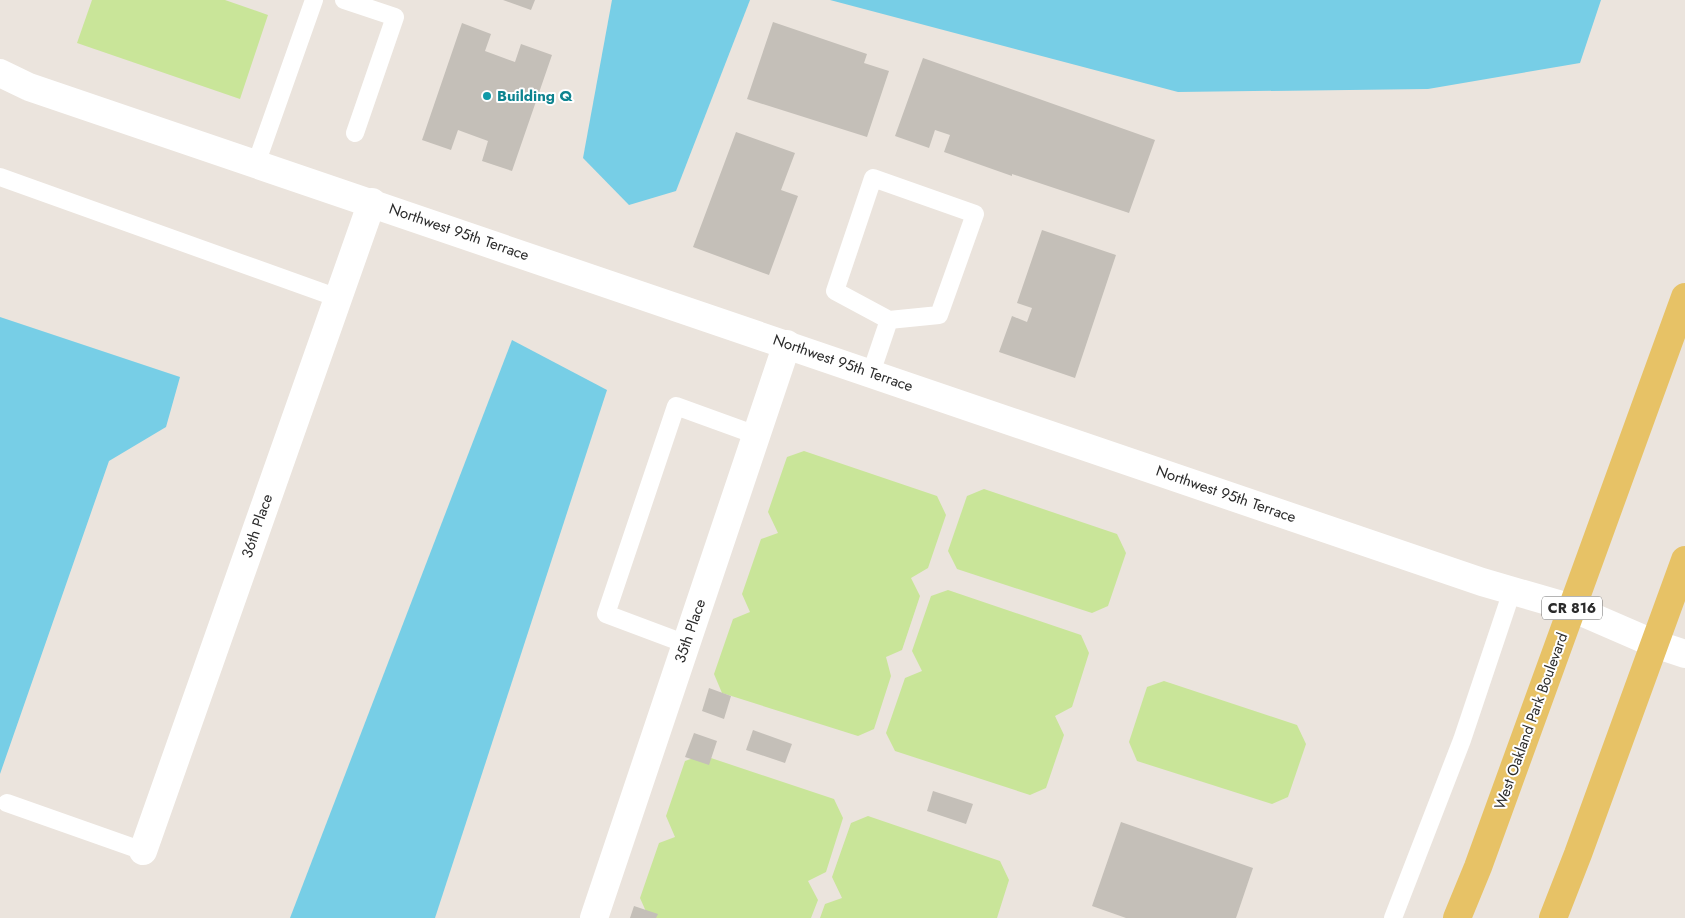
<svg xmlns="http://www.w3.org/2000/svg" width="1685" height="918" font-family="Jost,sans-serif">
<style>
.pitch{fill:#c9e599}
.water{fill:#77cee6}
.building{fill:#c4bfb8}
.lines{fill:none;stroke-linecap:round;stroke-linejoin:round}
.lane{stroke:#fff;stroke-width:18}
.street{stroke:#fff;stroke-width:28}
.primary{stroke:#e7c266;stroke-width:28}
.culture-dot{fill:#0f9aa8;stroke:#fff;stroke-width:2}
.labels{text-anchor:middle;stroke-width:4;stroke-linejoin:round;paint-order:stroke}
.shield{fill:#fff;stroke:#6a6a6a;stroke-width:1}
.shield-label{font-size:14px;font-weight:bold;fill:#2a2a2a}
.culture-label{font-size:15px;font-weight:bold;fill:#0d838f;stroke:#fff;text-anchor:start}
.street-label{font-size:15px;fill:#2a2a2a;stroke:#fff}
</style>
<rect width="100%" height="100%" fill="#ebe4dd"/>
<g class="pitch">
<path d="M92,0H225L268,15L240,99L77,43Z"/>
<path d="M804,451L937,496L946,515L928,568L911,578L920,596L902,650L886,657L891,676L874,729L858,736L722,693L714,674L733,619L750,612L742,594L761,539L778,533L768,512L787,457Z"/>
<path d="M984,489L1117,534L1126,553L1108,606L1092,613L957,569L948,551L967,496Z"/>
<path d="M948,590L1081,635L1089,653L1072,707L1055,716L1064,735L1046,788L1030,795L895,751L886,733L905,678L922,671L912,651L931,596Z"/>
<path d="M1164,681L1297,725L1306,744L1288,797L1272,804L1137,761L1129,742L1147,687Z"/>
<path d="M702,755L834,799L843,818L826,872L808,881L818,900L811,918H654L648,916L640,898L659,843L675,837L666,816L685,761Z"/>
<path d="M868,816L1000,861L1009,880L997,918H820L825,904L842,898L832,877L851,823Z"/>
</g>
<g class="water">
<path d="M612,0H750L676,191L629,205L583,158Z"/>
<path d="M830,0H1601L1580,63L1428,89L1178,92Z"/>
<path d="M0,317L180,377L166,427L109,461L0,774Z"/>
<path d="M512,340L607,390L435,918H290Z"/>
</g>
<g class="building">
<path d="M503,0H535L531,10Z"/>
<path d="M773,22L867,54L864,63L889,71L867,137L747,99Z"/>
<path d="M462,23L491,34L485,51L515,62L521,44L552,55L512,171L482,161L488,141L458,130L451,150L422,140Z"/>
<path d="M923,58L1155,140L1129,213L1012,174V176L944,152L950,135L935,130L929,148L895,136Z"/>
<path d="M736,132L795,153L781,190L798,196L769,275L693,247Z"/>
<path d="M1042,230L1116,255L1075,378L999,352L1012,316L1027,322L1032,308L1017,303Z"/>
<path d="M709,688L731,696L724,719L702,711Z"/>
<path d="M753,730L792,744L785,763L746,750Z"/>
<path d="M694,733L717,741L709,765L685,757Z"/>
<path d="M933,791L973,804L966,824L927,811Z"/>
<path d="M1121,822L1253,868L1236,918H1126L1092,906Z"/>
<path d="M634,906L658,914L656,918H630Z"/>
</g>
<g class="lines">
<g class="lane">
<path d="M344,0L395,17L355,133"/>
<path d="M256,164L314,0"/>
<path d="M0,177L338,298"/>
<path d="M871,373L889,320L939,315L975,214L873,178L835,291L889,320"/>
<path d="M686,644L606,614L676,406L756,435"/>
<path d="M7,803L143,851"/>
<path d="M1393,918L1462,740L1512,591"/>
</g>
<g class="street">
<path d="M0,73L29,87L1482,582L1572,608L1655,644L1685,654"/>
<path d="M143,851L372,202"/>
<path d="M594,918L787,344"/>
</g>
<g class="primary">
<path d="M1457,918L1478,867L1685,297"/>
<path d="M1553,918L1578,854L1685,560"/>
</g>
</g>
<circle class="culture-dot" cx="487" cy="96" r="5"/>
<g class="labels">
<rect class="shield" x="1542" y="596.5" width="60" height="23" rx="4"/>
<g class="shield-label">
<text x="1572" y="613">CR 816</text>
</g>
<g class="culture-label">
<text x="497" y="101">Building Q</text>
</g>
<g class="street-label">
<text transform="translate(459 232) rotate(19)" y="5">Northwest 95th Terrace</text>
<text transform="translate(843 363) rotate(19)" y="5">Northwest 95th Terrace</text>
<text transform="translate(1226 494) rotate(19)" y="5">Northwest 95th Terrace</text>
<text transform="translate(257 526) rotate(-71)" y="5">36th Place</text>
<text transform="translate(690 631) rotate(-71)" y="5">35th Place</text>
<text transform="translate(1531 721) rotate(-70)" y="5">West Oakland Park Boulevard</text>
</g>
</g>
</svg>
